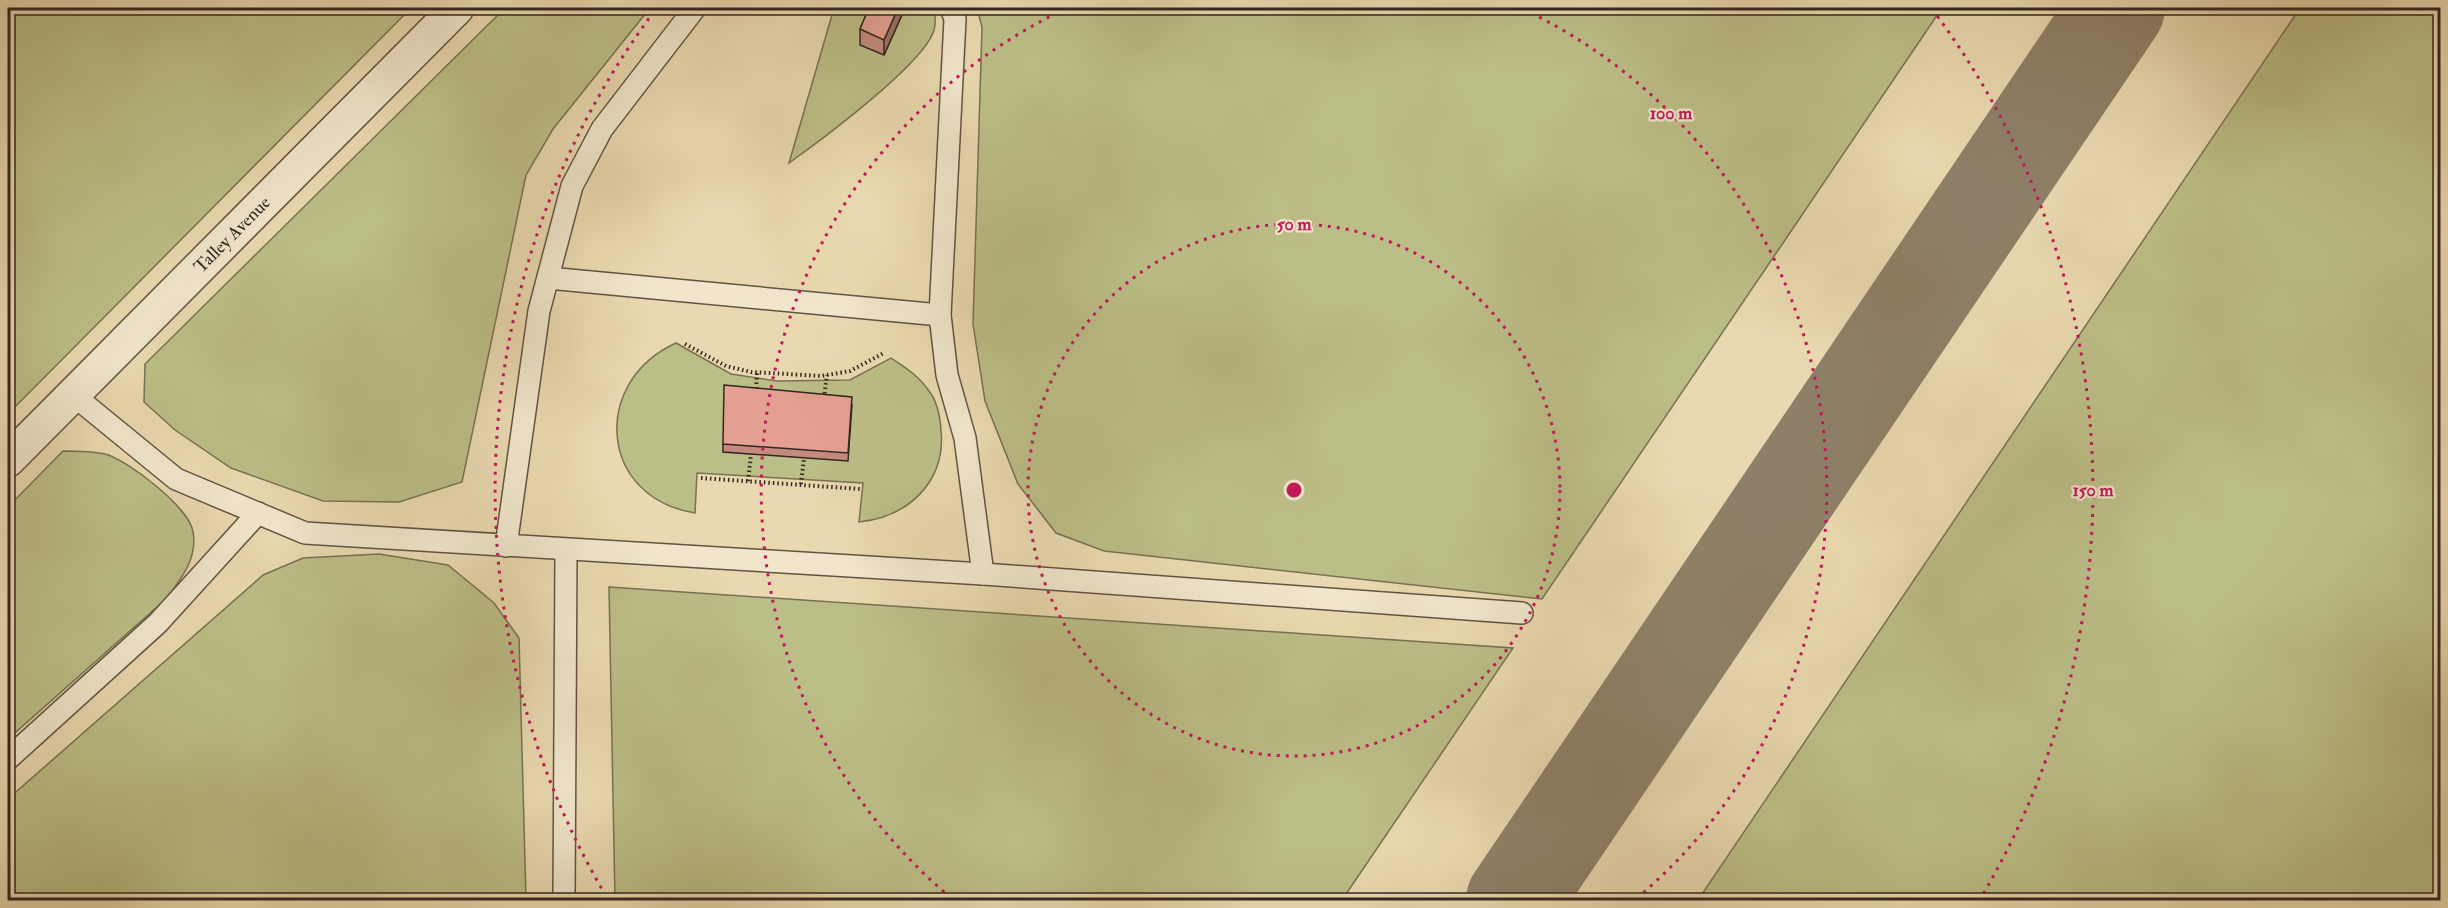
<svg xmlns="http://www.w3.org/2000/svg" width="2448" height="908" font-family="'IM FELL Double Pica',serif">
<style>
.green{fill:#bcbe87;stroke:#777253;stroke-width:1.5}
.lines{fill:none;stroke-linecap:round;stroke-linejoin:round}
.taxiway{stroke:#8e8068;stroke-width:96}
.lane-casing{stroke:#605443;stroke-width:24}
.street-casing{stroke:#605443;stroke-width:36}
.path{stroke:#32271f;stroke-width:4;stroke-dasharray:1.5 3;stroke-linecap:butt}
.lane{stroke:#f1e6cc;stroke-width:21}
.street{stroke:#f1e6cc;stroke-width:33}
.wall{fill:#c48a7e;stroke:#32271f;stroke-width:1.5}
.shaded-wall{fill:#a07066;stroke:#32271f;stroke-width:1.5}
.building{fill:#e4a092;stroke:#32271f;stroke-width:1.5}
.ring{fill:none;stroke:#c2185b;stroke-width:3;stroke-dasharray:3 6}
.labels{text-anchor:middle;stroke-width:4.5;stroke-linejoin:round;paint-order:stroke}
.street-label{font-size:18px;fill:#32271f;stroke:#f1e6cc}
.centre{fill:#c2185b;stroke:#f1e6cc;stroke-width:3}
.ring-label{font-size:18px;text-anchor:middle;font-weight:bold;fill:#c2185b;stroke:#f1e6cc;stroke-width:4.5;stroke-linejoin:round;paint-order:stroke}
</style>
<rect width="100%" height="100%" fill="#ead9b0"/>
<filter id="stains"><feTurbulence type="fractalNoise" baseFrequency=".00333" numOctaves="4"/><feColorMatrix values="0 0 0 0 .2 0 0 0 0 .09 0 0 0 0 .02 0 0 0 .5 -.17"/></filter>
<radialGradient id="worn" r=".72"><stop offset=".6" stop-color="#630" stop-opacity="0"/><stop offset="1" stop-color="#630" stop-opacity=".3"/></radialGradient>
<g class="green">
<path d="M8,8H411L8,414Z"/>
<path d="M505,8H650L553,129L526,175L462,482L399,502L323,501L231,468L175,430L144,402L145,364Z"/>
<path d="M834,8H934C935,14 936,24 934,30C925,63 820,141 789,163Z"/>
<path d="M977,8H1942L1542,599L1104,551L1056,533L1018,484L985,401L973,324L982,27Z"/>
<path d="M2300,8H2440V900H1698Z"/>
<path d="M676,343L731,374L777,381L850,380L891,358C906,368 919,376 929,391C938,402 940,417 941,430C946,482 908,517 859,522L863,483L697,473L695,513C599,498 590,382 676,343Z"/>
<path d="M63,451C77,451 91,451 105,454C128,460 190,508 193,532C198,558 181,579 166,599L8,739V507Z"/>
<path d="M379,554L448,565L494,603L519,638L526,900H8V799L263,575L303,558Z"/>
<path d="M609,587L1513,648L1342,900H615Z"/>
</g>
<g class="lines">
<path class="taxiway" d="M1514,900L2117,8"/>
<g class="lane-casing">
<g id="lane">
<path d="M951,8L955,19L940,315L947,375L965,438L983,574"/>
<path d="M548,278L940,315"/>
<path d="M72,394L176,479L305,533L983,574L1522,613"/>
<path d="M506,546L539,311L572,186L602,129L695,8"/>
<path d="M8,759L158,623L258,513"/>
<path d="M564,900L566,551"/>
</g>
</g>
<g class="street-casing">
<g id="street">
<path id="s1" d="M8,460L457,8"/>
</g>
</g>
<g class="path">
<path d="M685,344L726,366L751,372L821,376L850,371L884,353"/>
<path d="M756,393L757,372"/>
<path d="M824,398L827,375"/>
<path d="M701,478L860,489"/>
<path d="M748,481L751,454"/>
<path d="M801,484L804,458"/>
</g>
<use href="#lane" class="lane"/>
<use href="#street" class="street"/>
</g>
<g class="wall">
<path d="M869,8H905L884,55L860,45V29Z"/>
<path d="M852,405L848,461L723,452V444Z"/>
</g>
<path class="shaded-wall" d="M898,8H905L884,55V40Z"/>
<g class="building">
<path d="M869,8H898L884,40L860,29Z"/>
<path d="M724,385L852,397L848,453L723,444Z"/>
</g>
<g class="ring">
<circle cx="1294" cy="490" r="266"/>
<path d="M951 898A533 533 0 0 1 1065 9M1523 9A533 533 0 0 1 1637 898"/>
<path d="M606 896A799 799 0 0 1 656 9M1932 9A799 799 0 0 1 1982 896"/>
</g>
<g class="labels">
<g class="street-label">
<text dy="6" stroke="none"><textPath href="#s1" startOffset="318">Talley Avenue</textPath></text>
</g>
</g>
<circle cx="1294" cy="490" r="9" class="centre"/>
<g class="ring-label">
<text x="1671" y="119">100 m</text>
<text x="1294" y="230">50 m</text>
<text x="2093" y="496">150 m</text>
</g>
<rect width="2448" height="908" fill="none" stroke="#ead9b0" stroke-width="30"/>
<rect x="9" y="9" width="2430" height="890" fill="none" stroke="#32271f" stroke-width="3"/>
<rect x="15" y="15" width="2418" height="878" fill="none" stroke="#32271f" stroke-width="1.5"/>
<rect width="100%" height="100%" filter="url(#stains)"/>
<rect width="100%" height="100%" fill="url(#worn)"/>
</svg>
